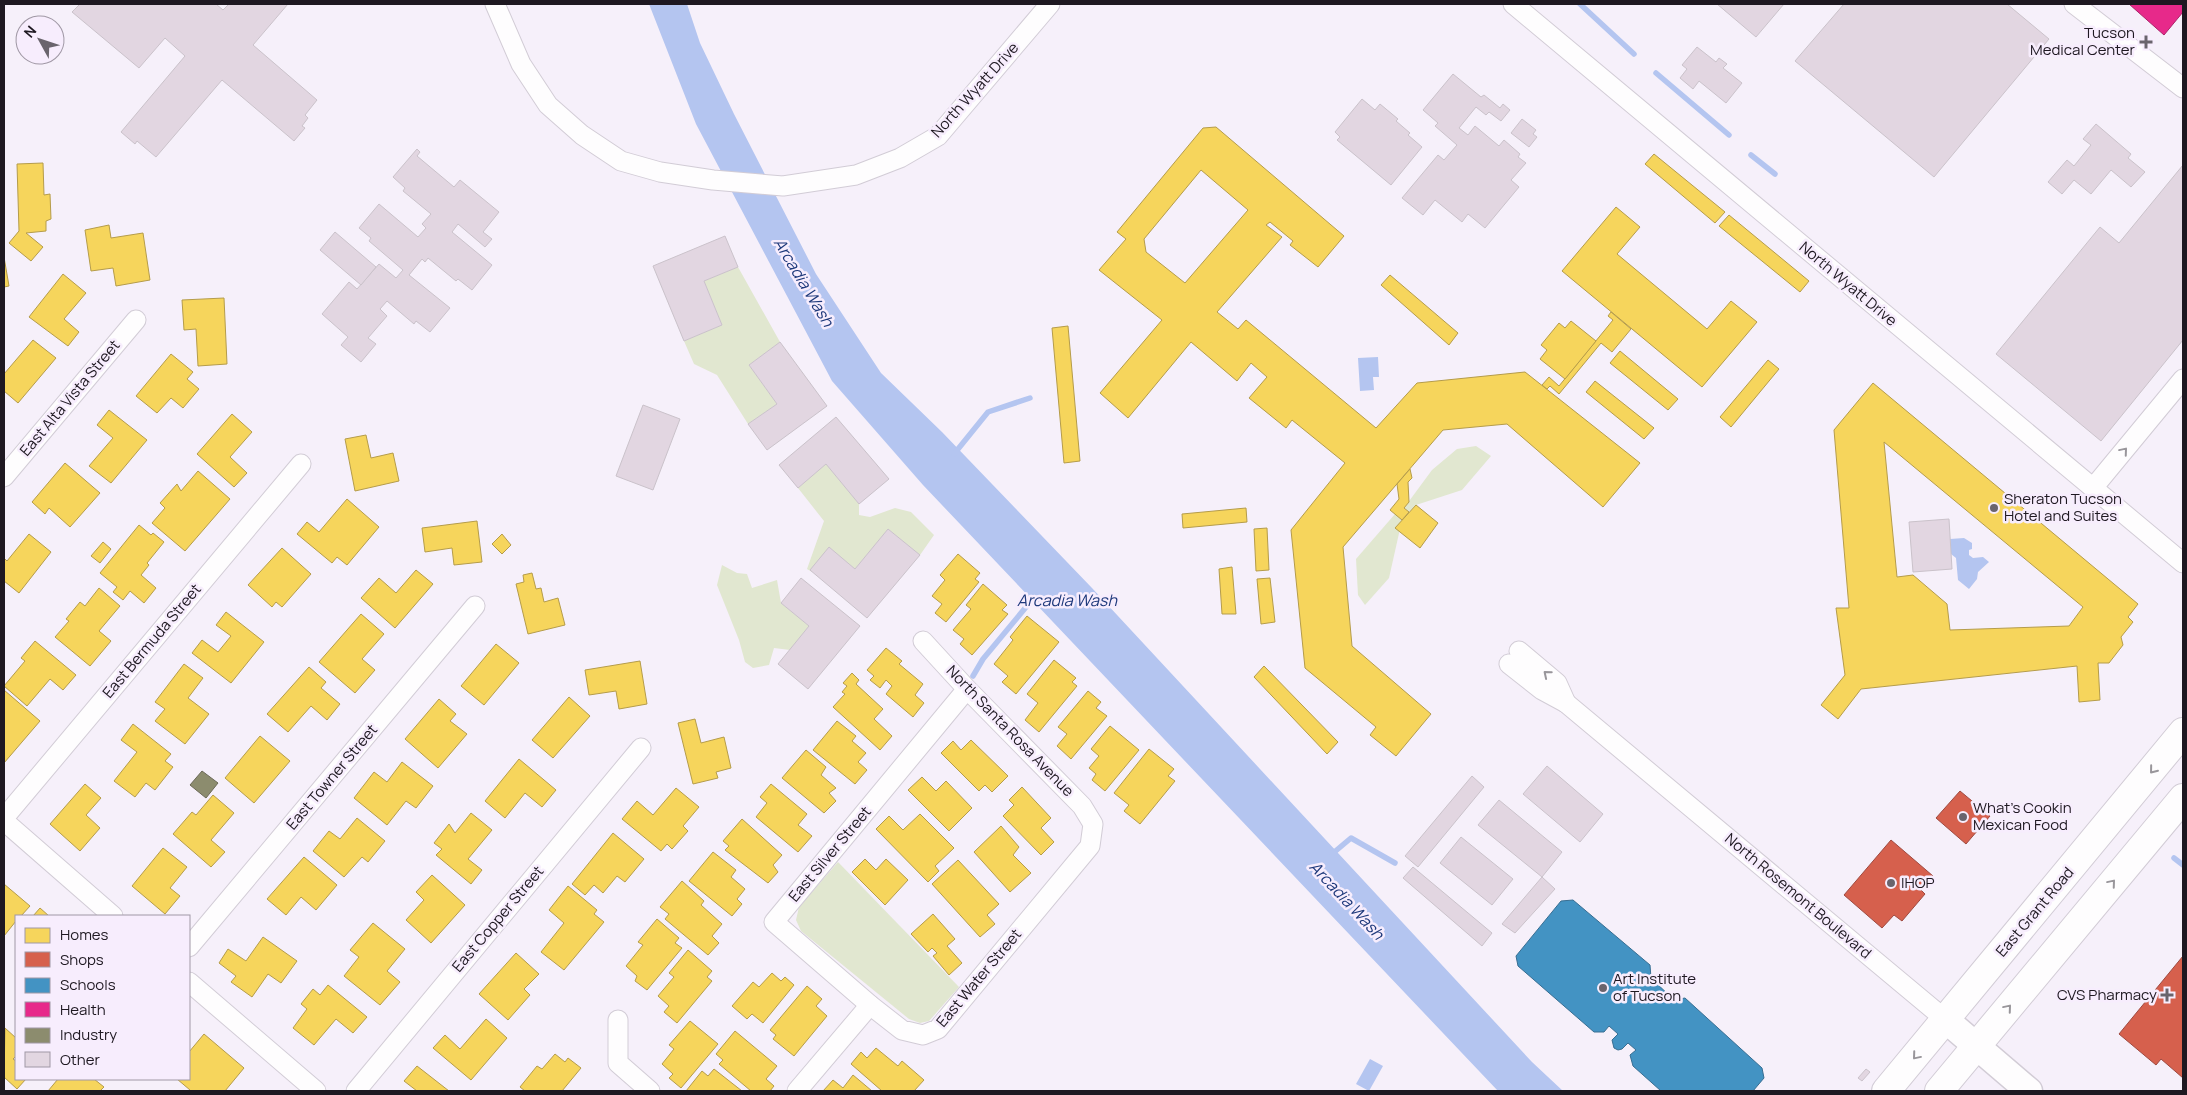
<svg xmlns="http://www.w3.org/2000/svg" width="2187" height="1095" font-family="Manrope,sans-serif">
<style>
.green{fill:#e1e7d0}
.water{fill:#b4c5f0}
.homes{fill:#f6d55c;stroke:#b59c4a;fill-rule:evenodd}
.shops{fill:#d6604d;stroke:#9f4a40}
.schools{fill:#4393c3;stroke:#386e92}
.health{fill:#e7298a;stroke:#ab246a}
.industry{fill:#8c8c6e;stroke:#6b6957}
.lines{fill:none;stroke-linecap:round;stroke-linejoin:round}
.stream{stroke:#b4c5f0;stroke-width:5.5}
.building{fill:#e2d6e1;stroke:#cac2ca}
.street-casing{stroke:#d2ccd6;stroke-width:21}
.secondary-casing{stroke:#d2ccd6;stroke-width:29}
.primary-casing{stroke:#d2ccd6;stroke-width:30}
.street{stroke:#fefdfe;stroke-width:19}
.secondary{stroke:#fefdfe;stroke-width:26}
.primary{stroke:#fefdfe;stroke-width:28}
.oneway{stroke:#99969b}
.poi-dot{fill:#6a646d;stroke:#f7edfd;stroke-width:2}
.labels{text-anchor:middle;stroke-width:5;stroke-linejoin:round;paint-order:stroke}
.poi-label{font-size:15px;fill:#1e1821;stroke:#f7edfd;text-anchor:start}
.street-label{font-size:15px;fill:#1e1821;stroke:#f7edfd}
.water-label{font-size:16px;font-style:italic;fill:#1e397b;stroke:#f7edfd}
</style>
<rect width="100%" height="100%" fill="#f6f0fa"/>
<g class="green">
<path d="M738,267L780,342L749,365L777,404L748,424L717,375L694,364L684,341L722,325L704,281Z"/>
<path d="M1476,446L1491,456L1462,490L1416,505L1409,512L1404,508L1432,470L1457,449Z"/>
<path d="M826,464L859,504V515L870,517L895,508L911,512L934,535L920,555L888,529L855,569L829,547L812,572L807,569L824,521L798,488Z"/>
<path d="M1395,514L1402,520L1389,578L1365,605L1358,595L1356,559Z"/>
<path d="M722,565L737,573L747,574L752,588L777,580L781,603L809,626L790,650L774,648L769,665L753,668L745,662L739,640L717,585Z"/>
<path d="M838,862L959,987L929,1021L920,1023L909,1019L801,931L796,920L799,907Z"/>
</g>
<g class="water">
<path d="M649,4H687L700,43L734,114L816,274L881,373L942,432L1092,588L1532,1062L1563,1091H1498L923,485L832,381L696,124Z"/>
<path d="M1378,357L1379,377H1373L1374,390L1360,391L1358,358Z"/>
<path d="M1964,538L1972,543V549L1969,550V555L1973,558L1983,557L1989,562L1978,572L1977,579L1969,589L1958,580L1956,558L1951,554L1950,539Z"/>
<path d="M1370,1059L1383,1066L1369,1091L1356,1084Z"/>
</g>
<g class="homes">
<path d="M1216,127L1344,236L1318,267L1290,245L1293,241L1270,222L1266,225L1282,237L1217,312L1238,329L1246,320L1376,428L1417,383L1525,372L1640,463L1603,507L1507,424L1443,430L1343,547L1352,646L1431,714L1396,756L1370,735L1376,727L1305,668L1291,530L1345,463L1292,420L1286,428L1249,398L1267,377L1251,363L1237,381L1191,342L1128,418L1100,393L1162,320L1099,270L1126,239L1117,232L1203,128ZM1201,170L1248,210L1185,283L1146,252L1144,239Z"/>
<path d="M1654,154L1725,212L1715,223L1645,164Z"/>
<path d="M43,163L44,195L50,194L51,219L46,221V231L26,233L43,247L31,261L9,243L19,231L17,164Z"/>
<path d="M1616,207L1640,227L1617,254L1707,329L1731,301L1757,322L1702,387L1562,271Z"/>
<path d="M1729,215L1809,281L1800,292L1719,226Z"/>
<path d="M109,225L111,238L143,233L150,280L116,286L113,268L91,271L85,230Z"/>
<path d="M4,257L9,286L4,287Z"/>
<path d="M63,274L86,293L64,319L79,332L68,346L29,317Z"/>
<path d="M1390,275L1458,333L1449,345L1381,285Z"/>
<path d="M224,298L227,364L198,366L196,329L184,330L182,300Z"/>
<path d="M1611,312L1631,329L1612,352L1601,343L1559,394L1550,386L1547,389L1542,385L1549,377L1559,386L1613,320L1608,316Z"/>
<path d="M1571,321L1596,341L1565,379L1540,359L1547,350L1541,345L1559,323L1565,328Z"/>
<path d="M1068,326L1080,461L1064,463L1052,328Z"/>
<path d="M33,340L56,358L18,403L4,391V374Z"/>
<path d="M1620,351L1678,399L1668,410L1610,363Z"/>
<path d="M171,354L193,372L187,379L199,389L183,408L171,398L157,413L136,396Z"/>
<path d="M1768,360L1779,369L1731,427L1720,417Z"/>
<path d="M1595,381L1654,428L1644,439L1586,392Z"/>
<path d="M1873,383L2138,604L2128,617L2133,622L2121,637L2123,645L2109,663H2098L2100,700L2079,702L2077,666L1861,689L1838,719L1821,705L1845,675L1836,608H1849L1834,430ZM1884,442L2083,607L2069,626L1950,630L1947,604L1913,575L1897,577Z"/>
<path d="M109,410L147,440L111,483L89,466L113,438L97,425Z"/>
<path d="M232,414L252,432L230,457L247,473L234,487L197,454Z"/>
<path d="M366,435L371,458L393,453L399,481L355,491L345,439Z"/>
<path d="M65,463L100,493L70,527L49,508L45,514L32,502Z"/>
<path d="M1410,469L1412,478L1408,482L1409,502L1404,508L1409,512L1402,520L1390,510L1399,499L1397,484Z"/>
<path d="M198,471L230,499L185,551L152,523L165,508L160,503L177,484L181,491Z"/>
<path d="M347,499L379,527L347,565L337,557L332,563L297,534L307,522L319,532Z"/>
<path d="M1416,505L1438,523L1420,548L1395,528Z"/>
<path d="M1246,508L1247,522L1183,528L1182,514Z"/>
<path d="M477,521L482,562L454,565L452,548L425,552L422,528Z"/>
<path d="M139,525L151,535L153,533L164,542L147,563L149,565L141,575L156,588L144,603L130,591L123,600L113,592L117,587L100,573Z"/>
<path d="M1267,528L1269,570L1256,571L1254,529Z"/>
<path d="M29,534L51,552L19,593L4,581V558L7,561Z"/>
<path d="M502,534L511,545L502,554L492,544Z"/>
<path d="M103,542L111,549L100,563L91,556Z"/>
<path d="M282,548L311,574L282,607L276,602L272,607L248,585Z"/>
<path d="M958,554L980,573L975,579L979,582L946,622L935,613L942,604L932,596L945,580L940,575Z"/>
<path d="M1232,567L1236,614H1222L1219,569Z"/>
<path d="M416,570L433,584L395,628L361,598L379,578L396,593Z"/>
<path d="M532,573L536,589L541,588L544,602L558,598L565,625L528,634L516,584L524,582L523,575Z"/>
<path d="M1270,578L1275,622L1261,624L1257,579Z"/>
<path d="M983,584L1007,605L1002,610L1008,614L972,655L960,644L964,639L953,630L971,609L966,605Z"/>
<path d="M99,588L120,606L99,631L111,641L90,666L55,637L69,621L66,619L80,602L85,606Z"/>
<path d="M226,612L264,642L231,683L192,653L202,640L218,652L231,636L216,625Z"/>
<path d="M361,614L384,634L362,659L375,670L355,693L319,662Z"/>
<path d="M1027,616L1059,642L1016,694L1002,682L1008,676L994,664L1013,640L1010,637Z"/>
<path d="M35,641L76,675L63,690L50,679L27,706L4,686L25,661L21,658Z"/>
<path d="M496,644L519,663L484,705L461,686Z"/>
<path d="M886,648L902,661L899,664L923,684L915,695L924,703L913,717L886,694L892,686L886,680L880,688L870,680L874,676L867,670Z"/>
<path d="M1054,660L1076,678L1072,682L1077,686L1039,732L1025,720L1038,703L1027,694Z"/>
<path d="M640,661L647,704L619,709L616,691L589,695L585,670Z"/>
<path d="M184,664L203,678L188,698L209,714L185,744L155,721L165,709L155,702Z"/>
<path d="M1264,666L1338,742L1327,754L1254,677Z"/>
<path d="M309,667L326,682L321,688L340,704L327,720L311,706L288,732L267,714Z"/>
<path d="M852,673L859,680L856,684L883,709L874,719L892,736L880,750L833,707L845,694L842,692L847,686L843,683Z"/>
<path d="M4,690L40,721L4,763Z"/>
<path d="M1088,691L1101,702L1096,708L1107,716L1071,759L1057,746L1067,734L1058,727Z"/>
<path d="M569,697L590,716L553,758L532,740Z"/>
<path d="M439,699L456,714L450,721L467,734L438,768L405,739Z"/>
<path d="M695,719L701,743L724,737L731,768L716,772L718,778L693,784L678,723Z"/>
<path d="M837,721L856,736L852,741L866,753L858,762L867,770L855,784L813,750Z"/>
<path d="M133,724L171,754L165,761L173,767L155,790L146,783L135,797L114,781L137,752L121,740Z"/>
<path d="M1110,726L1139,750L1105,791L1092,780L1096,774L1089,768L1099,756L1091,749Z"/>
<path d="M260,736L290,761L254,803L225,778Z"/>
<path d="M971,740L1008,776L992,792L985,785L979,791L941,753L953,741L961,750Z"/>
<path d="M1149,749L1174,769L1168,776L1175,781L1140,824L1124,811L1129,805L1114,793Z"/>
<path d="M806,750L826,767L821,775L836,788L829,793L836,801L824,813L782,778Z"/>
<path d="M519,759L556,790L542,807L525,793L505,818L485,801Z"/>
<path d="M402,762L433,786L416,808L406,801L387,825L354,798L374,772L387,782Z"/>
<path d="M922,777L936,791L946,781L972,808L949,831L908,790Z"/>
<path d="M85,784L101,798L86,815L100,828L80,851L50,824Z"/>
<path d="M771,784L807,814L798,825L812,836L798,852L756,817L767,803L760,797Z"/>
<path d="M1022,787L1051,818L1041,828L1054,842L1041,855L1003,816L1014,805L1009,800Z"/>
<path d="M676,788L699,807L683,826L688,831L672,849L667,844L661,851L622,819L637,801L653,815Z"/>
<path d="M213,795L234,813L211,840L225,852L211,867L173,834L192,812L196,815Z"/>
<path d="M471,813L492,830L468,859L482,870L471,884L436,855L442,849L434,843L449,824L455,833Z"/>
<path d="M920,814L954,848L935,866L939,871L928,882L876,829L889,816L903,830Z"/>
<path d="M357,818L385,841L368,862L362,857L344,877L313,851L329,831L340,839Z"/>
<path d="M742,819L782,855L773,865L778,872L768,883L725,850L729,846L723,841Z"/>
<path d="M1001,826L1019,847L1013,855L1031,873L1010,892L974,852Z"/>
<path d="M613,833L644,859L625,882L617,876L603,893L594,885L585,895L572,884Z"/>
<path d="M163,848L187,867L170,888L180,896L165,914L132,886Z"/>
<path d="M713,852L736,870L731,877L745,889L737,899L742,904L732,916L689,881Z"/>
<path d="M304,857L337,885L316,910L301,897L286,915L267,899Z"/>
<path d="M865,859L876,870L886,859L908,880L885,905L852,872Z"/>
<path d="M958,860L999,904L987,915L995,924L980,937L932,884Z"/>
<path d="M432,875L465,905L431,943L406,920L424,900L416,892Z"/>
<path d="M682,881L704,901L701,905L722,924L712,936L719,943L708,955L665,919L669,914L660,907Z"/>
<path d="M4,884L30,906L21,916H16V921L4,936Z"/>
<path d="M568,886L597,910L594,914L604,922L564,970L541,952L564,923L549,910Z"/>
<path d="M40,908L49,916H33Z"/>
<path d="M933,914L955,939L947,946L962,963L949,975L933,956L937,953L932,948L928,952L911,934Z"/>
<path d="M657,919L679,938L675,943L682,948L647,990L635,981L637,976L626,966L643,945L638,942Z"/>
<path d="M373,923L405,949L387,971L400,982L380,1005L344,976L359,957L350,950Z"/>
<path d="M263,937L297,961L281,983L268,974L252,997L231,982L236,976L219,963L228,949L246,961Z"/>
<path d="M688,950L712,971L707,977L712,981L677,1023L664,1012L669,1006L658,996L674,977L669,973Z"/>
<path d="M516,953L539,974L524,989L530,995L508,1020L479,994Z"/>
<path d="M772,973L781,981L785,977L794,985L763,1023L752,1014L747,1019L732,1006L753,982L759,987Z"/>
<path d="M328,985L367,1017L353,1033L336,1019L314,1045L293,1028L307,1009L301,1004L313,989L320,995Z"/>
<path d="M807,986L822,999L816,1006L827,1016L794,1056L773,1039L776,1035L770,1030Z"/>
<path d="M486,1019L507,1038L471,1080L433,1048L445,1035L460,1049Z"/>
<path d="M690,1021L718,1044L681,1088L669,1078L673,1074L662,1064L674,1049L669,1045Z"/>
<path d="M5,1028L16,1038V1056L13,1059L16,1061V1079H26L17,1089L4,1077Z"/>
<path d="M735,1031L777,1066L766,1079L774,1086L770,1091H751L719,1064L723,1060L716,1054Z"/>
<path d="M204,1034L244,1068L225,1091H189L190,1090L177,1079H189V1052Z"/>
<path d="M876,1048L898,1066L902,1061L924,1080L914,1091H882L851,1064L861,1052L867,1058Z"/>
<path d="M555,1054L565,1062L568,1058L581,1068L562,1091H525L520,1087L537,1066L542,1069Z"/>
<path d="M417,1066L449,1091H417L404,1081Z"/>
<path d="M714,1069L742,1091H686L702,1071L708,1076Z"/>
<path d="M853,1075L872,1091H823L833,1080L843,1088Z"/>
<path d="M58,1079H94L104,1087L100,1091H48Z"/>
</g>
<g class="shops">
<path d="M1960,791L1990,816L1966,844L1936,818Z"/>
<path d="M1891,840L1933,876L1921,890L1925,894L1902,921L1894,915L1882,928L1844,895Z"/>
<path d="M2183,956V1078L2161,1059L2156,1065L2119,1034Z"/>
</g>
<path class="schools" d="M1573,900L1650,965L1651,978L1674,1000L1685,998L1762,1068L1764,1078L1753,1091H1661L1633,1066L1630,1055L1636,1050L1628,1043L1622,1049L1618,1050L1614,1048L1612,1040L1618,1034L1609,1026L1604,1032H1594L1518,966L1516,956L1561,901Z"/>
<path class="health" d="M2129,4H2183V12L2164,35Z"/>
<path class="industry" d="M202,771L218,783L206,798L190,785Z"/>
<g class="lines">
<g class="stream">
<path d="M1580,4L1634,54"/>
<path d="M1656,73L1729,135"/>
<path d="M1751,155L1775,174"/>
<path d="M954,454L988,412L1030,398"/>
<path d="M973,676L983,659L1036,595"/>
<path d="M1332,854L1351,838L1395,863"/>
<path d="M2174,858L2183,865"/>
</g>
</g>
<g class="building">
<path d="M80,4H216L223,10L229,4H288L253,45L317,100L305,115L308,118L302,126L305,128L294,141L222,80L156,157L137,141L135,144L121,132L185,56L165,38L139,68L72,12Z"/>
<path d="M1717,4H1784L1756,37Z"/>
<path d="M1844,4H2007L2049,39L1934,177L1795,61Z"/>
<path d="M1697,47L1716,62L1719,58L1727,64L1723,68L1742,83L1726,103L1699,81L1693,89L1680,78L1687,69L1682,65Z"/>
<path d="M1453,74L1481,97L1484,95L1500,108L1503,104L1510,110L1501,121L1489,112L1486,115L1476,107L1459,128L1468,135L1475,126L1499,146L1504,140L1520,154L1518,157L1526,163L1511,180L1519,187L1485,228L1468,214L1462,222L1435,200L1423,215L1402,198L1438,155L1444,160L1457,145L1435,126L1438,123L1423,110Z"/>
<path d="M1362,99L1375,110L1380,104L1398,119L1396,121L1410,133L1408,135L1422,147L1391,185L1337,140L1340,137L1335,132Z"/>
<path d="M1522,119L1536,130L1533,134L1537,137L1529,147L1511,133Z"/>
<path d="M2096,124L2131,154L2128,158L2145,172L2131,187L2111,170L2091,194L2074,180L2062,194L2048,182L2067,160L2074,166L2091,145L2083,139Z"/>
<path d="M417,149L420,152L417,156L454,187L460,180L499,212L483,232L492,239L485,247L458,224L452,232L492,265L472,290L458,279L456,281L428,258L425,262L422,259L409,275L450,308L430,332L416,321L414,324L387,301L380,309L387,316L368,338L376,344L361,362L341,345L348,337L322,314L349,282L357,289L379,264L396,278L403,270L369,241L371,238L359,228L379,204L418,237L426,228L422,224L431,214L403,191L405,188L393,177Z"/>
<path d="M2183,165V340L2101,441L1996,354L2100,227L2119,243Z"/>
<path d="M335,232L376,267L361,285L320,250Z"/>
<path d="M725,236L738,267L704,281L722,325L684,341L653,266Z"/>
<path d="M780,342L827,406L767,450L748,424L777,404L749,365Z"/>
<path d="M643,405L680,419L653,490L616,476Z"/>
<path d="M836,417L889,479L859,504L826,464L798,488L779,465Z"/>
<path d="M1949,519L1952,569L1913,572L1909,522Z"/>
<path d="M888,529L920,555L867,618L810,570L829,547L855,569Z"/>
<path d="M801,578L860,626L808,689L778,664L809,626L781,603Z"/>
<path d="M1547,766L1603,814L1580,842L1523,794Z"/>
<path d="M1472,776L1484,787L1418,867L1405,856Z"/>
<path d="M1499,800L1562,852L1542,877L1478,825Z"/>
<path d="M1461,837L1513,879L1492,905L1440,863Z"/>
<path d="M1413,867L1492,933L1482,946L1403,878Z"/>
<path d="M1542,877L1555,889L1515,933L1502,924Z"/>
<path d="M1866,1069L1870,1072L1862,1081L1858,1078Z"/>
</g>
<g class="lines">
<g class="street-casing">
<g id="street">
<path d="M495,4L521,64L548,105L582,135L621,161L660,172L713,180L783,186L856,175L900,158L938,136L1050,4"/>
<path d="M1513,4L2183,563"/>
<path d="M2074,4L2183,88"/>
<path d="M4,477L136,320"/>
<path d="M2093,488L2183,379"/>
<path d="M923,641L967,689L1082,806L1093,824L1090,846L938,1029L923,1035L902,1030L870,1005L774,922L967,689"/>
<path d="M1519,651L1557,683L1566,703"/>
<path d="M1509,664L1542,690L1566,703L1946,1020"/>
<path d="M4,818L301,464"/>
<path d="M4,821L113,916"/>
<path d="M189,947L475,606"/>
<path d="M189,982L316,1091"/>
<path d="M618,1020V1063L650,1091"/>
<path d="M356,1091L641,748"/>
<path d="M797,1091L870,1005"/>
</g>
</g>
<g class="secondary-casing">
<path id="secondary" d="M1946,1020L2029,1091"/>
</g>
<g class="primary-casing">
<g id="primary">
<path d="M1886,1091L2183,732"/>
<path d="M1939,1091L2183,798"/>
</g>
</g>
<use href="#street" class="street"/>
<use href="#secondary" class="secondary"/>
<use href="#primary" class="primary"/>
</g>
<defs><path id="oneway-chevron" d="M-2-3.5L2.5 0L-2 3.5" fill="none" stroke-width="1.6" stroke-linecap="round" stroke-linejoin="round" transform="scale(1.25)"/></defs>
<g class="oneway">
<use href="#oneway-chevron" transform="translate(2124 451) rotate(-50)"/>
<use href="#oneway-chevron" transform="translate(1547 674) rotate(-140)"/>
<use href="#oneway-chevron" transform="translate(2153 770) rotate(129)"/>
<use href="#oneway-chevron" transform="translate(2112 883) rotate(-50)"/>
<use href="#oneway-chevron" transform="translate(2008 1008) rotate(-50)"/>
<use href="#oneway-chevron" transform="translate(1916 1056) rotate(130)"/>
</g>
<g class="poi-dot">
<path d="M2143.5 34.5h5v5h5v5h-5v5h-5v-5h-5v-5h5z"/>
<circle cx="1994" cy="508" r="5"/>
<circle cx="1963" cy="817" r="5"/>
<circle cx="1891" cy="883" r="5"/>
<circle cx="1603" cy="988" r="5"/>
<path d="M2164.5 987.5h5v5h5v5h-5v5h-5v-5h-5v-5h5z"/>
</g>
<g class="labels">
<g class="poi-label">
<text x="2135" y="38" text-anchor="end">Tucson<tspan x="2135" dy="17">Medical Center</tspan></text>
<text x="2004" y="504">Sheraton Tucson<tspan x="2004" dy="17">Hotel and Suites</tspan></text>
<text x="1973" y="813">What’s Cookin<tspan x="1973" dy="17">Mexican Food</tspan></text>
<text x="1901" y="888">IHOP</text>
<text x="1613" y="984">Art Institute<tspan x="1613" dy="17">of Tucson</tspan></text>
<text x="2157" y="1000" text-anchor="end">CVS Pharmacy</text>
</g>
<g class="street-label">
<text transform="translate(975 90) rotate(-48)" y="5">North Wyatt Drive</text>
<text transform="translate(1848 284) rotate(40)" y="5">North Wyatt Drive</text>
<text transform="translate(70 398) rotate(-50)" y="5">East Alta Vista Street</text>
<text transform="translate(152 641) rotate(-50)" y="5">East Bermuda Street</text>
<text transform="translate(1010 731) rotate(46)" y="5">North Santa Rosa Avenue</text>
<text transform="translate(332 777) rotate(-50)" y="5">East Towner Street</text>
<text transform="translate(830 854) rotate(-50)" y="5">East Silver Street</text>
<text transform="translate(1798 896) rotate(40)" y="5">North Rosemont Boulevard</text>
<text transform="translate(2035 912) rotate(-50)" y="5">East Grant Road</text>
<text transform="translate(498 919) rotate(-50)" y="5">East Copper Street</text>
<text transform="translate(979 978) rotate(-50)" y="5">East Water Street</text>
</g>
<g class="water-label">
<text transform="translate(804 282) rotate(59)" y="6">Arcadia Wash</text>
<text x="1067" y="606">Arcadia Wash</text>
<text transform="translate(1347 900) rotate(47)" y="6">Arcadia Wash</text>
</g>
</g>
<rect width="2187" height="1095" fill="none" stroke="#1e1821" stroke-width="10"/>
<rect x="15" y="915" width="175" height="165" fill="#f7edfd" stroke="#a098a5"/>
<rect x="25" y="928" width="25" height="15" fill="#f6d55c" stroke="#a098a5"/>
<text x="60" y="940" font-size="15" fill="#1e1821">Homes</text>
<rect x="25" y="952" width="25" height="15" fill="#d6604d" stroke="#a098a5"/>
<text x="60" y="965" font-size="15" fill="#1e1821">Shops</text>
<rect x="25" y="978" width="25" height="15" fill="#4393c3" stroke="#a098a5"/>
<text x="60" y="990" font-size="15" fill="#1e1821">Schools</text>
<rect x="25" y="1002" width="25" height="15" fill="#e7298a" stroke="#a098a5"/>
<text x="60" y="1015" font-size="15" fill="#1e1821">Health</text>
<rect x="25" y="1028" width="25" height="15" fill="#8c8c6e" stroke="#a098a5"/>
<text x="60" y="1040" font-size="15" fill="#1e1821">Industry</text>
<rect x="25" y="1052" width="25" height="15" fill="#e2d6e1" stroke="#a098a5"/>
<text x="60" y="1065" font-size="15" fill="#1e1821">Other</text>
<g transform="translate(40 40) rotate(310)"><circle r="24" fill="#f7edfd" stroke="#a098a5"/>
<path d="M0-4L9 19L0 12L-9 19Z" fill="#6a646d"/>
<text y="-8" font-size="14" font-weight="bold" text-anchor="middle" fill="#1e1821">N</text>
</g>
</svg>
